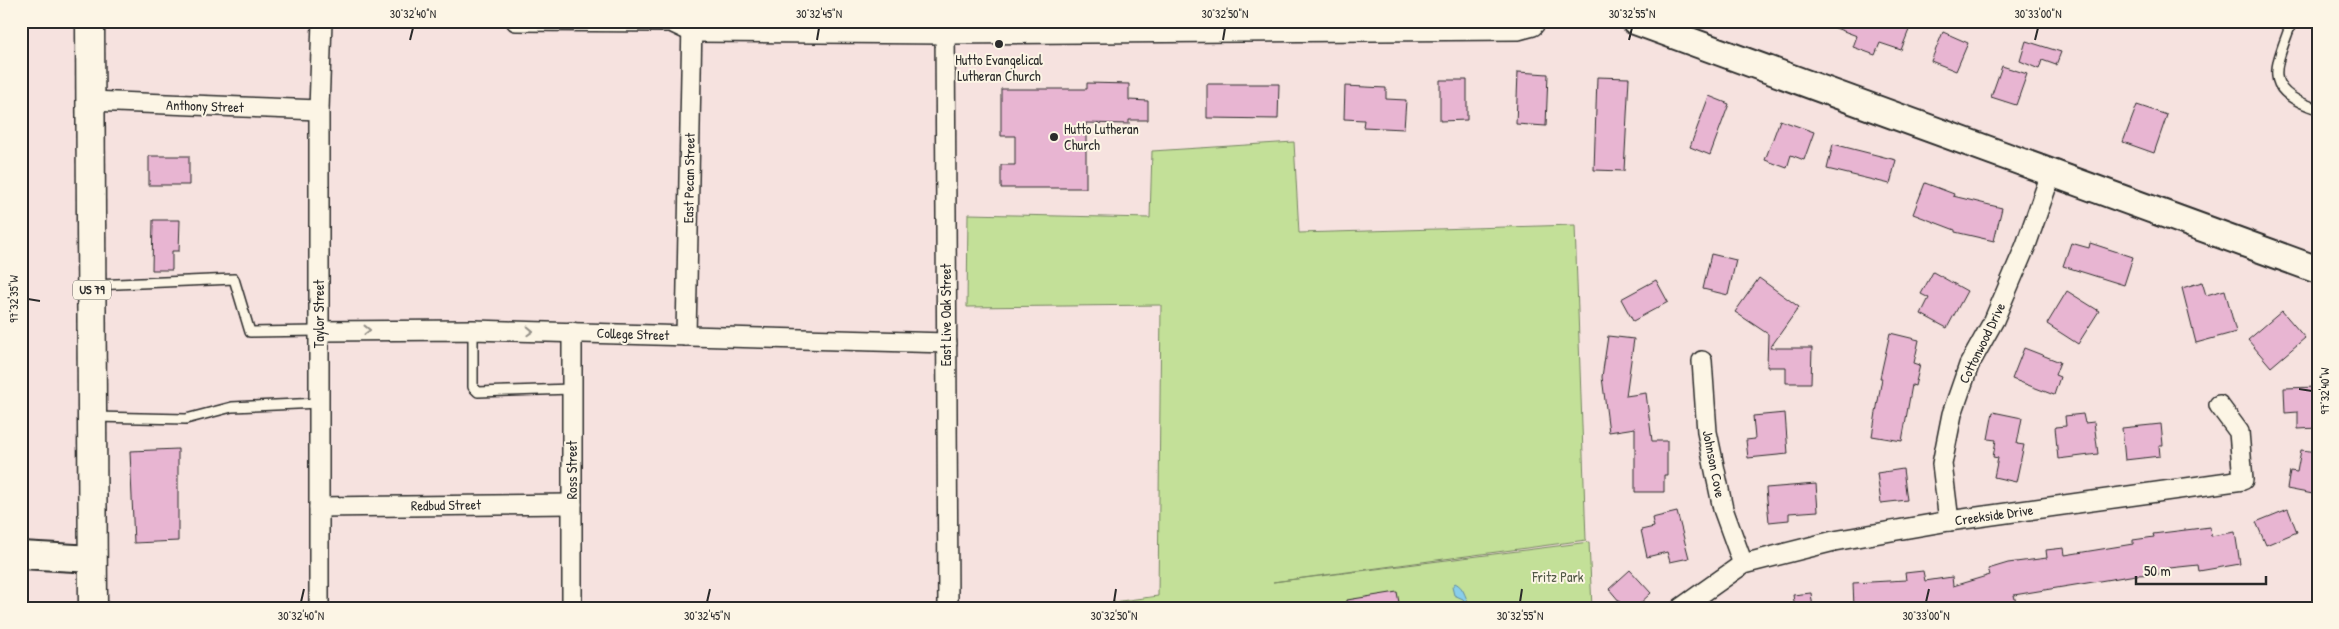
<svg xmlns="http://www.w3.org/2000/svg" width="2339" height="629" font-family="'Patrick Hand',sans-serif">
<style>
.green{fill:#c3e098;stroke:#778662}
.water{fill:#89ceeb;stroke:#638d9e}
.building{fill:#e8b5d2;stroke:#2b2b2b}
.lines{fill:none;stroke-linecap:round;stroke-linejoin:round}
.service-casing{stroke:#2b2b2b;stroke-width:12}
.minor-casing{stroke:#2b2b2b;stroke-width:22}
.secondary-casing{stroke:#2b2b2b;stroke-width:30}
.trunk-casing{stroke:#2b2b2b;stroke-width:31}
.path{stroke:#2b2b2b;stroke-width:3;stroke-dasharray:1 4;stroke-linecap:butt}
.service{stroke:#fcf5e5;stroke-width:9}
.minor{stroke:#fcf5e5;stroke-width:19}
.secondary{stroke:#fcf5e5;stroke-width:26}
.trunk{stroke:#fcf5e5;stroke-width:28}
.rail{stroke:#2b2b2b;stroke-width:4}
.oneway{stroke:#949088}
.ticks{fill:none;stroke:#2b2b2b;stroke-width:2}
.poi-dot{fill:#2b2b2b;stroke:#fcf5e5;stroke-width:2}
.labels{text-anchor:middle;stroke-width:4;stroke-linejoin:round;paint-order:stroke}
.shield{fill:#fcf5e5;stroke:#6a6863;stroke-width:1}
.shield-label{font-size:12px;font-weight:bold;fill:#2b2b2b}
.poi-label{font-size:14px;fill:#2b2b2b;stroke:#fcf5e5}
.street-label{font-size:14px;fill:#2b2b2b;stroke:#fcf5e5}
.park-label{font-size:14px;fill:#515846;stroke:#fcf5e5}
.neatline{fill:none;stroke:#2b2b2b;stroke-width:2}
.ticks-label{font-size:12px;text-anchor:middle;fill:#2b2b2b}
</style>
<rect width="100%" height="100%" fill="#f6e2df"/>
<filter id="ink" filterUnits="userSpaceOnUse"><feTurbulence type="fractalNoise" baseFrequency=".02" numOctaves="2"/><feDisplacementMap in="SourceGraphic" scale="10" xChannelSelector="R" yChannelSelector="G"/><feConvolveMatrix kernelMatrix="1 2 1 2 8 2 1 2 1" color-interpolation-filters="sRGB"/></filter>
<g filter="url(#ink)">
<path class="green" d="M1294,142L1299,233L1575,225L1586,540L1273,582L1589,542L1592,608H1069L1158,596L1161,305L967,307L968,214L1150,218L1152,151Z"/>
<path class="water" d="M1455,583C1466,588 1464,600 1473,608H1469L1463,599L1454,595L1452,587Z"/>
<g class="building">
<path d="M1822,21H1884L1909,30L1901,50L1880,43L1875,55L1853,47L1857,36L1822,23Z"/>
<path d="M1943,32L1968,43L1956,71L1931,61Z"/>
<path d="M2026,41L2061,52L2056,65L2042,60L2039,69L2020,61Z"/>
<path d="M2002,66L2027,74L2016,105L1991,97Z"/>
<path d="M1518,72L1548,74L1546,126L1516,124Z"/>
<path d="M1597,77L1629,78L1624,171L1594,170Z"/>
<path d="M1440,80H1467V120L1440,121Z"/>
<path d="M1087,83L1129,84V100L1148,101V120H1129V124L1086,123V188H1001V165H1015V136H1001V89H1087Z"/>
<path d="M1207,84H1279L1278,119L1207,118Z"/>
<path d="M1345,86L1386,88V99L1406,100L1404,129L1363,127L1364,120L1344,119Z"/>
<path d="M1709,96L1729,104L1710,155L1690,147Z"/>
<path d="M2137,105L2167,115L2154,153L2123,142Z"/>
<path d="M1780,120L1814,132L1804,160L1791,155L1787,168L1765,160Z"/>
<path d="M1833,144L1896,160L1890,184L1827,169Z"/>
<rect x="149" y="156" width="40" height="29"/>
<path d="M1925,183L1954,194L1953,196L2002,208L1994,241L1955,232V230L1913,214Z"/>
<path d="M153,220H180L179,251H172V270H152Z"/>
<path d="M2071,243L2089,248L2090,243L2133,257L2124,285L2063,266Z"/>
<path d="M1711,254L1736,260L1728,295L1703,289Z"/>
<path d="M1933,272L1967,291L1947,328L1921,314L1929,298L1921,294Z"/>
<path d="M1759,278L1799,307L1770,348H1812L1811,383H1786V367H1767L1768,334L1735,312Z"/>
<path d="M1656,280L1668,302L1633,321L1621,299Z"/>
<path d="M2202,282L2206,295L2225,290L2236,332L2196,343L2182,288Z"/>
<path d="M2067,291L2099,311L2078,344L2047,324Z"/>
<path d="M2282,311L2305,338L2271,367L2248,340Z"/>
<path d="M1890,333L1919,340L1914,363L1920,365L1915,386L1912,385L1902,441L1872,436L1882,378H1880Z"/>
<path d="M1608,336L1634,339L1626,396L1646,393L1652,441H1667V475H1664V492H1635V428L1609,432L1602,377Z"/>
<path d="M2024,348L2060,362L2055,375L2060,377L2054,395L2012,379Z"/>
<path d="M2318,387V428L2298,429V412L2285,413L2284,388Z"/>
<path d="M1993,412L2022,418L2017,444L2024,445L2016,482L1994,477L1998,458L1993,457L1996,440L1988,439Z"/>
<path d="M1785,413L1788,454L1748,458L1746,440L1755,439L1753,416Z"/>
<path d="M2083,414L2085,423L2094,422L2098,454L2058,459L2055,427L2066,426L2065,416Z"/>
<path d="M2161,424L2163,445H2159L2160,456L2125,460L2122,428Z"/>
<path d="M178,449V541L134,543L130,451Z"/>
<path d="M2301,450L2318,452V495L2287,489L2290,471L2297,472Z"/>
<path d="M1903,469L1907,500L1881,503L1877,473Z"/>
<path d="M1816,484L1818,511L1789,513V520L1769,522L1766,488Z"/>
<path d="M2288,509L2297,532L2266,545L2256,522Z"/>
<path d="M1677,512L1689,558L1670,562L1667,552L1647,557L1641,530L1654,527L1652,518Z"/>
<path d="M2210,527L2211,536L2235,532L2240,564L2199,571L2198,565L2160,569V574L2136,575L2014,595L2016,603L2000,608H1854L1853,583L1906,580L1905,573L1923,571L1925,581L1952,577L1953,586L1990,575L1988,569L2008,563L2047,558L2046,550L2064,548L2065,555L2133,544V540L2154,537L2153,534Z"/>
<path d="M1630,570L1651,593L1635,608H1625L1609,589Z"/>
<path d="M1397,592L1400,608H1347V600Z"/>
<path d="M1811,593L1813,608H1795L1793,595Z"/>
</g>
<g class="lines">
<g class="service-casing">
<g id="service">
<path d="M2292,21C2276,67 2259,90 2318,109"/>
<path d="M94,285L234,279L250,332L319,331"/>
<path d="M473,330V387L478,392L572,389"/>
<path d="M94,417L186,419L232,407L319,403"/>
</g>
</g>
<g class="minor-casing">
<g id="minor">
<path d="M516,21L671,22L692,32L945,34L1518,30L1533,26L1537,21"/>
<path d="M945,22L948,608"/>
<path d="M90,101L319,110"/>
<path d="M319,331L473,330L947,343"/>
<path d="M686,336L692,21"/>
<path d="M1702,361L1707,432L1723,509L1743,564"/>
<path d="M319,507L572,504"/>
<path d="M1949,521L1942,464L1952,414L1969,365L1994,320L2026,245L2052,171"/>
<path d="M319,608V110L322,21"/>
<path d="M572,608V332"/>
<path d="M1681,608L1743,564L1834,541L1949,521L2243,480L2239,432L2219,405"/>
</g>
</g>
<g class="secondary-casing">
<g id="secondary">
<path d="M1635,21L2318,270"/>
<path d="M21,555L93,559"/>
</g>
</g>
<g class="trunk-casing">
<path id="trunk" d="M90,21L93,608"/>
</g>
<path class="path" d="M1332,608L1350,605"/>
<use href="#service" class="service"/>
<use href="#minor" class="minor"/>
<use href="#secondary" class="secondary"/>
<use href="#trunk" class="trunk"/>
<path class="rail" d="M21,52L23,366L21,581"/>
</g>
<defs><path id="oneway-chevron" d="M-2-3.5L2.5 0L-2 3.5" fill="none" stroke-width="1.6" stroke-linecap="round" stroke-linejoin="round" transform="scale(1.25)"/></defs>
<g class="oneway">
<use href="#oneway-chevron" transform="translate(367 330)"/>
<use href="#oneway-chevron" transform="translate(530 331) rotate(2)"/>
</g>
</g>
<path class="ticks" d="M410,40L413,28M817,40L819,28M1223,40L1225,28M1629,40L1632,28M2035,40L2038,28M28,299L40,301M2299,389L2312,391M301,602L304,589M707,602L710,589M1114,602L1116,589M1520,602L1522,589M1926,602L1929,589"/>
<g class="poi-dot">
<circle cx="999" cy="44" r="5"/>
<circle cx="1054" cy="137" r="5"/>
</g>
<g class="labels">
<rect class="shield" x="73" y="280.5" width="38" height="19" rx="4"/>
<g class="shield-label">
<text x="92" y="294">US 79</text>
</g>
<g class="poi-label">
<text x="999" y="65">Hutto Evangelical<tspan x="999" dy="16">Lutheran Church</tspan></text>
<text x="1064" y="134" text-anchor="start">Hutto Lutheran<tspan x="1064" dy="16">Church</tspan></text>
</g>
<g class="street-label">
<text transform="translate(205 106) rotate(2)" y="5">Anthony Street</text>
<text transform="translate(689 178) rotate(-89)" y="5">East Pecan Street</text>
<text transform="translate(319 314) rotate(-90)" y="5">Taylor Street</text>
<text transform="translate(946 315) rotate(-90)" y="5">East Live Oak Street</text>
<text transform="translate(633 334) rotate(2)" y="5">College Street</text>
<text transform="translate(1982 343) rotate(-64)" y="5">Cottonwood Drive</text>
<text transform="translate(1714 464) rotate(79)" y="5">Johnson Cove</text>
<text transform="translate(572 470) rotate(-90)" y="5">Ross Street</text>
<text transform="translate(446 505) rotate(-1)" y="5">Redbud Street</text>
<text transform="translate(1994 515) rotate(-8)" y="5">Creekside Drive</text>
</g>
<g class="park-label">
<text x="1558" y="582">Fritz Park</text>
</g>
</g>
<rect width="2339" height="629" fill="none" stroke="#fcf5e5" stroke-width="55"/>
<path d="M2136 576v8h130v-8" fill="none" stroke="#2b2b2b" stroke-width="2.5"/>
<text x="2144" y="576" font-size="15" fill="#2b2b2b" stroke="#fcf5e5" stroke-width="4" paint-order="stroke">50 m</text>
<rect x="28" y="28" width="2284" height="574" class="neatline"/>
<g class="ticks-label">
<text x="413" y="18">30°32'40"N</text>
<text x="819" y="18">30°32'45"N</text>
<text x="1225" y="18">30°32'50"N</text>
<text x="1632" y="18">30°32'55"N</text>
<text x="2038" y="18">30°33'00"N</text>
<text transform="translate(14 299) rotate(-90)" y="4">97°32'35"W</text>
<text transform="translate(2325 391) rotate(-90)" y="4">97°32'40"W</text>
<text x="301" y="620">30°32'40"N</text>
<text x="707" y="620">30°32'45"N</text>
<text x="1114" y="620">30°32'50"N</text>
<text x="1520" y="620">30°32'55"N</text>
<text x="1926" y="620">30°33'00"N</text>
</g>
</svg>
